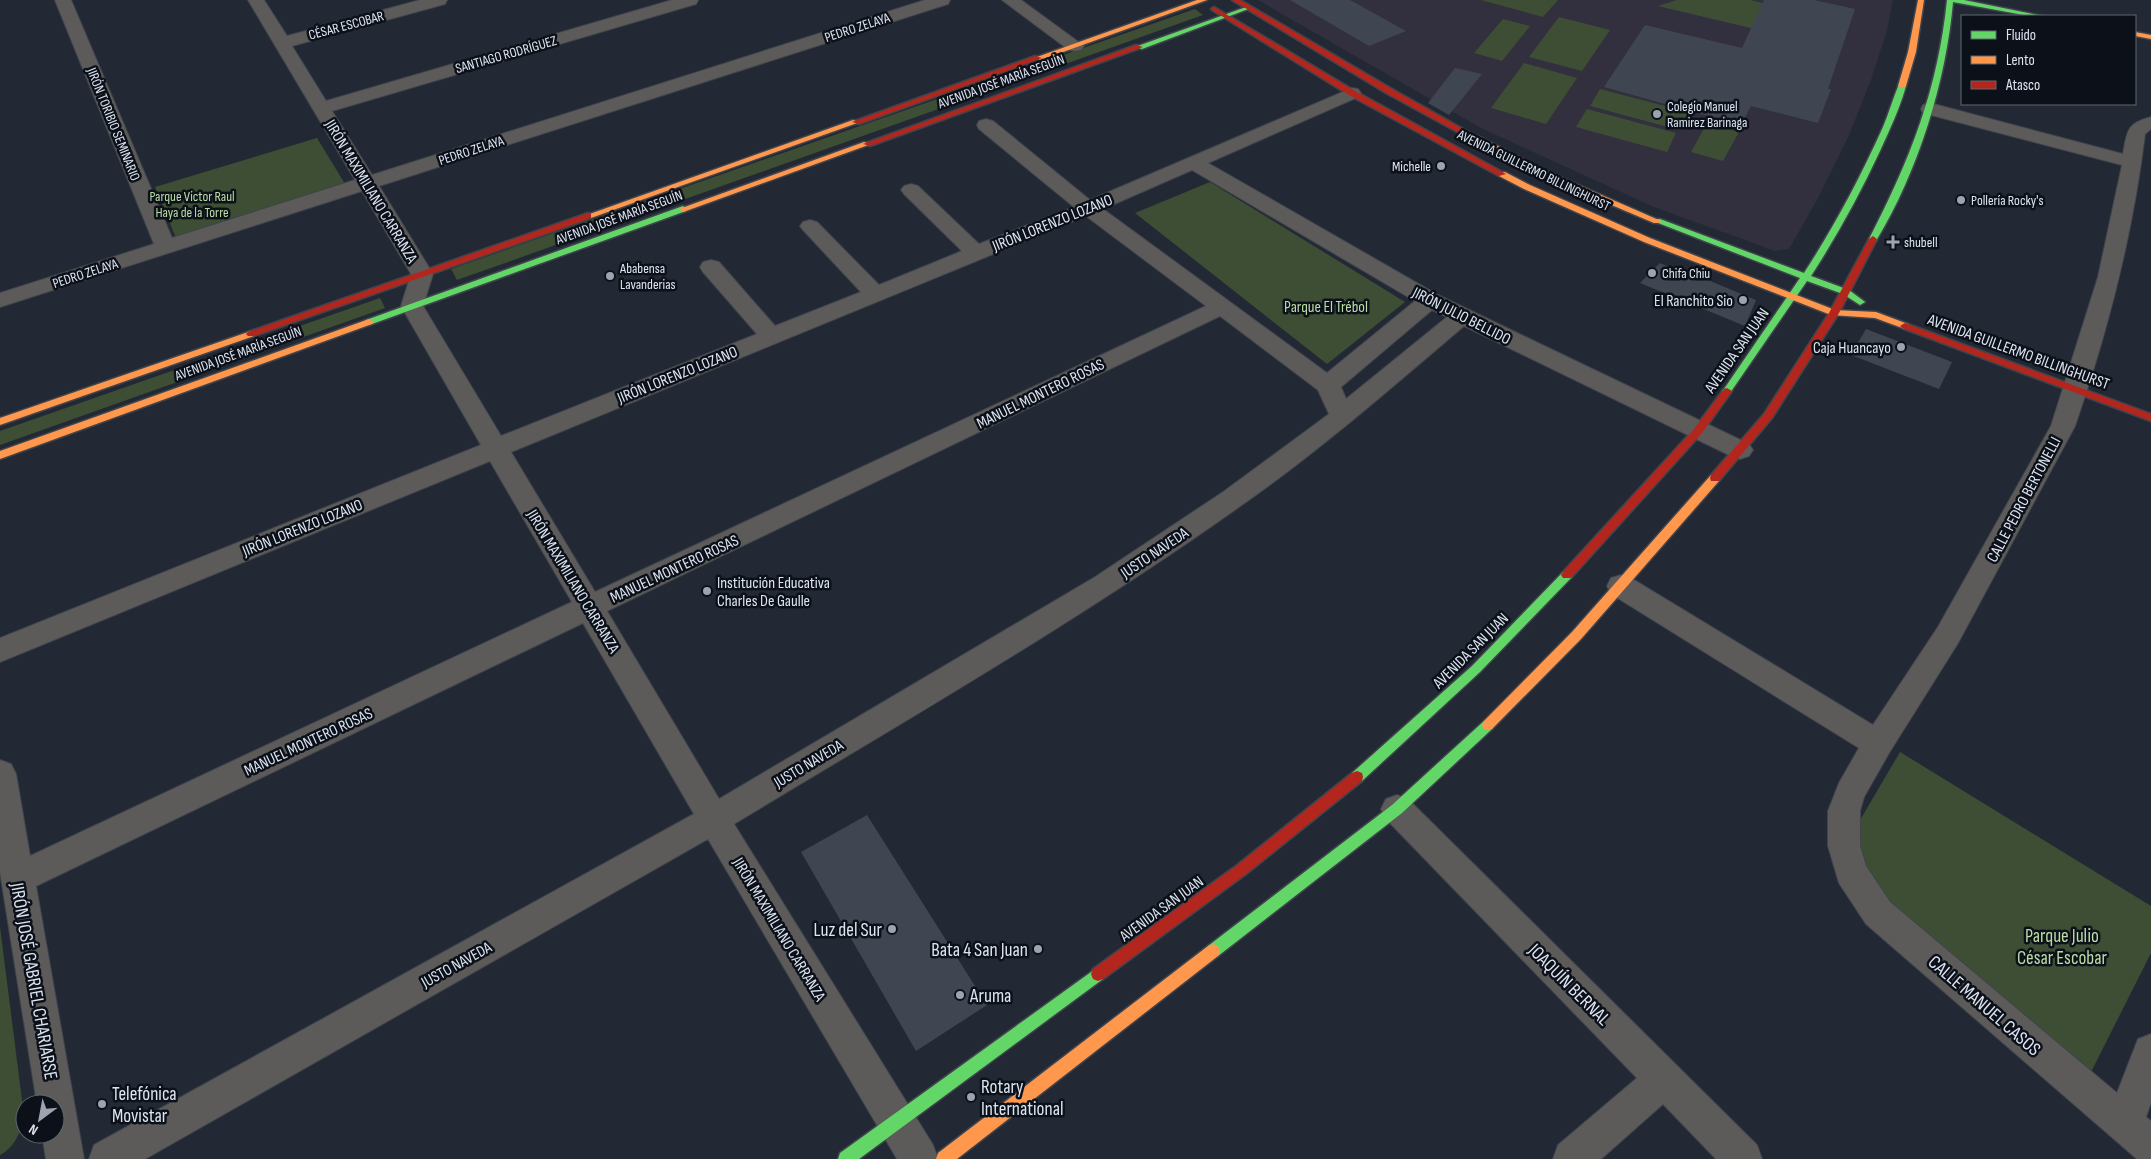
<svg xmlns="http://www.w3.org/2000/svg" width="2151" height="1159" font-family="'Sofia Sans Condensed',sans-serif">
<style>
.education{fill:#32303f}
.green{fill:#3d4e35}
.building{fill:#404651}
.lines{fill:none;stroke-linecap:round;stroke-linejoin:round}
.street-casing{stroke:#3f444d;stroke-width:2}
.fast-casing{stroke:#3f444d;stroke-width:3}
.slow-casing{stroke:#3f444d;stroke-width:3}
.jam-casing{stroke:#3f444d;stroke-width:3}
.street{fill:#5d5b5a;fill-rule:evenodd}
.fast{fill:#63d668;fill-rule:evenodd}
.slow{fill:#ff974d;fill-rule:evenodd}
.jam{fill:#b3261e;fill-rule:evenodd}
.poi-dot{fill:#9da3b0;stroke:#0c1119;stroke-width:2}
.labels{text-anchor:middle;stroke-width:5;stroke-linejoin:round;paint-order:stroke}
.far-street-label{font-size:14px;fill:#dee5f2;stroke:#0c1119}
.far-poi-label{font-size:14px;fill:#dee5f2;stroke:#0c1119;text-anchor:start}
.far-park-label{font-size:14px;fill:#badea5;stroke:#0c1119}
.street-label{font-size:16px;fill:#dee5f2;stroke:#0c1119}
.poi-label{font-size:16px;fill:#dee5f2;stroke:#0c1119;text-anchor:end}
.park-label{font-size:16px;fill:#badea5;stroke:#0c1119}
.near-poi-label{font-size:19px;fill:#dee5f2;stroke:#0c1119;text-anchor:start}
.near-park-label{font-size:19px;fill:#badea5;stroke:#0c1119}
.near-street-label{font-size:19px;fill:#dee5f2;stroke:#0c1119}
</style>
<rect width="100%" height="100%" fill="#232934"/>
<path class="education" d="M1258,0H1893L1887,30L1871,80L1849,135L1818,198L1789,249L1775,251L1654,207L1481,128Z"/>
<g class="green">
<path d="M1481,0H1558L1543,17Z"/>
<path d="M1677,0H1750L1824,18L1813,43L1658,6Z"/>
<path d="M1195,9L1203,15L457,280L451,269Z"/>
<path d="M1559,17L1610,30L1582,71L1529,57Z"/>
<path d="M1503,19L1530,26L1502,61L1474,53Z"/>
<path d="M1524,63L1577,78L1546,124L1491,108Z"/>
<path d="M1600,89L1688,112L1679,130L1590,106Z"/>
<path d="M1587,109L1676,133L1667,152L1576,127Z"/>
<path d="M1707,123L1739,132L1723,161L1691,152Z"/>
<path d="M317,138L345,184L176,238L155,187Z"/>
<path d="M1210,182L1405,302L1327,364L1135,213Z"/>
<path d="M380,298L385,308L0,445V431Z"/>
<path d="M1900,752L2151,906V953L2091,1072L1887,910L1863,875L1856,827Z"/>
<path d="M0,927L23,1108C23,1127 18,1145 0,1155Z"/>
</g>
<g class="building">
<path d="M1290,0H1350L1406,31L1369,46Z"/>
<path d="M1764,0H1814L1855,9L1828,89H1831L1818,123L1751,106L1741,125L1604,87L1645,25L1742,48Z"/>
<path d="M1455,68L1482,74L1449,115L1428,103Z"/>
<path d="M1660,263L1696,279L1698,276L1756,300L1745,326L1640,283Z"/>
<path d="M1866,329L1952,362L1939,389L1851,355Z"/>
<path d="M867,815L987,1005L916,1051L801,852Z"/>
</g>
<g class="lines">
<g class="street-casing">
<g id="street">
<path d="M55,0H71L172,238L355,180L248,0H264L287,36L420,0H447L445,4L292,46L326,101L672,0H698L696,4L332,111L372,175L925,0H950L948,4L379,186L433,274L423,306L501,436L757,334L703,272L700,267L703,262L711,260L719,262L775,326L861,292L803,230L800,226L803,222L810,220L817,222L879,285L962,251L904,194L901,190L904,186L911,184L918,186L979,244L1074,207L979,129L977,125L979,121L986,119L993,121L1090,200L1352,88L1358,89L1361,93L1358,97L1208,163L1438,295L1749,444L1753,450L1749,456L1740,459L1731,456L1464,326C1391,388 1318,452 1239,507C1077,622 904,721 734,824L933,1145L938,1159H897L708,839L145,1159H89L94,1145L694,814L583,623L36,886L84,1159H46L42,1134H55V1104H37L0,872V760L11,764L16,774L30,856L572,602L490,461L0,662V638L481,445L401,306L411,274L362,191L0,307V293L154,244ZM1192,170L1415,301L1327,373L1103,209ZM1086,216L1206,306L595,592L511,452ZM1432,310L1447,317L1346,399L1341,387ZM1220,316L1318,390L1329,414L1223,492L1095,577L719,799L607,611Z"/>
<path d="M1002,0H1021L1084,46L1081,50L1075,51L1069,50Z"/>
<path d="M1930,103L2123,154C2127,131 2127,123 2151,117V129L2145,134C2133,233 2108,331 2075,426L1958,643L1889,753L1864,797L1860,811V846L1866,866L1890,902L2117,1093L2138,1039L2151,1034V1102L2146,1117L2151,1121V1159H2137L1866,924L1839,883L1828,846V811L1839,783L1859,748L1611,594L1607,586L1611,578L1621,575L1631,578L1873,725L1938,627L2051,426L2098,277L2122,165L1923,113L1921,109L1923,105Z"/>
<path d="M1397,795L1408,799L1757,1145L1762,1159H1716L1663,1104L1601,1159H1553L1558,1145L1637,1078L1386,819L1381,809L1386,799Z"/>
</g>
</g>
<g class="fast-casing">
<g id="fast">
<path d="M1947,0H1964L2042,16H2029L1953,2C1946,82 1918,172 1876,241H1870L1869,239C1910,160 1938,89 1947,0Z"/>
<path d="M1246,7L1251,8L1142,49L1135,47Z"/>
<path d="M1899,84L1906,86C1900,108 1890,129 1880,151C1860,194 1837,236 1811,276L1849,290L1865,302L1860,305L1843,294L1807,281L1730,393H1724L1722,391L1724,389L1800,278L1653,221L1654,219H1660L1804,273C1834,227 1860,178 1883,127C1889,113 1893,98 1899,84Z"/>
<path d="M683,206L687,209L686,211L372,324L369,325L364,322L366,320Z"/>
<path d="M1567,571L1571,572L1573,575L1571,578L1480,672L1362,781L1357,783L1352,781L1351,777L1352,773L1472,666L1563,572Z"/>
<path d="M1488,720L1492,721L1494,725L1492,729L1402,813L1218,956L1213,958L1208,956L1206,951L1208,946L1392,805L1484,721Z"/>
<path d="M1098,967L1103,969L1105,974L1103,979L859,1159H838L840,1153Z"/>
</g>
</g>
<g class="slow-casing">
<g id="slow">
<path d="M1197,0H1207L1041,60L1034,58Z"/>
<path d="M1918,0H1924L1916,52L1906,86L1902,88L1898,86L1908,52Z"/>
<path d="M2135,32L2151,35V39L2135,36Z"/>
<path d="M853,120L860,122L591,218H585L584,216Z"/>
<path d="M1472,136H1478L1549,172L1661,221L1660,223H1654L1543,176L1472,140Z"/>
<path d="M864,142L871,144L686,211L683,212L679,209Z"/>
<path d="M1499,172H1505L1530,185L1650,238L1835,310L1876,312L1908,324L1910,326L1905,329L1875,318L1831,315L1644,242L1524,189L1499,176Z"/>
<path d="M369,319L374,322L372,324L0,459V451Z"/>
<path d="M251,331L256,334L254,336L0,425V418Z"/>
<path d="M1715,474L1720,478L1719,481L1581,639L1492,729L1488,730L1484,729L1482,725L1484,721L1572,632L1711,475Z"/>
<path d="M1213,944L1218,946L1220,951L1218,956L957,1159H936L938,1153L1208,946Z"/>
</g>
</g>
<g class="jam-casing">
<g id="jam">
<path d="M1232,0H1240L1392,89L1479,138L1472,140L1386,93Z"/>
<path d="M1214,7L1355,91L1506,174L1499,176L1349,95L1212,10L1211,9Z"/>
<path d="M1136,45L1143,47L870,146L863,144Z"/>
<path d="M1035,56L1042,58L859,124L852,122Z"/>
<path d="M588,213L591,214V218L254,336H248L246,334L248,332Z"/>
<path d="M1873,236L1877,239L1839,313L1772,418L1719,481H1711L1710,478L1711,475L1764,414L1829,313L1869,239Z"/>
<path d="M1905,323L2151,414V421L1902,328L1900,326Z"/>
<path d="M1727,388L1732,391L1702,433L1571,578H1563L1561,575L1563,572L1694,429L1724,389Z"/>
<path d="M1357,771L1362,773L1363,777L1362,781L1246,874L1103,979L1098,981L1093,979L1091,974L1093,969L1236,866L1352,773Z"/>
</g>
</g>
<use href="#street" class="street"/>
<use href="#fast" class="fast"/>
<use href="#slow" class="slow"/>
<use href="#jam" class="jam"/>
</g>
<g class="poi-dot">
<circle cx="1657" cy="114" r="5"/>
<circle cx="1441" cy="166" r="5"/>
<circle cx="1961" cy="200" r="5"/>
<path d="M1890.5 234.5h5v5h5v5h-5v5h-5v-5h-5v-5h5z"/>
<circle cx="1652" cy="273" r="5"/>
<circle cx="610" cy="276" r="5"/>
<circle cx="1743" cy="300" r="5"/>
<circle cx="1901" cy="347" r="5"/>
<circle cx="707" cy="591" r="5"/>
<circle cx="892" cy="929" r="5"/>
<circle cx="1038" cy="949" r="5"/>
<circle cx="960" cy="995" r="5"/>
<circle cx="971" cy="1097" r="5"/>
<circle cx="102" cy="1104" r="5"/>
</g>
<g class="labels">
<g class="far-street-label">
<text transform="translate(346 25) rotate(-15)" y="5">CÉSAR ESCOBAR</text>
<text transform="translate(857 27) rotate(-18)" y="5">PEDRO ZELAYA</text>
<text transform="translate(506 54) rotate(-16)" y="5">SANTIAGO RODRÍGUEZ</text>
<text transform="translate(1001 81) rotate(-20)" y="5">AVENIDA JOSÉ MARÍA SEGUÍN</text>
<text transform="translate(114 124) rotate(68)" y="5">JIRÓN TORIBIO SEMINARIO</text>
<text transform="translate(471 150) rotate(-18)" y="5">PEDRO ZELAYA</text>
<text transform="translate(1534 170) rotate(26)" y="5">AVENIDA GUILLERMO BILLINGHURST</text>
<text transform="translate(619 217) rotate(-20)" y="5">AVENIDA JOSÉ MARÍA SEGUÍN</text>
<text transform="translate(85 273) rotate(-18)" y="5">PEDRO ZELAYA</text>
<text transform="translate(238 353) rotate(-20)" y="5">AVENIDA JOSÉ MARÍA SEGUÍN</text>
</g>
<g class="far-poi-label">
<text x="1667" y="111">Colegio Manuel<tspan x="1667" dy="16">Ramirez Barinaga</tspan></text>
<text x="1431" y="171" text-anchor="end">Michelle</text>
<text x="1971" y="205">Pollería Rocky's</text>
<text x="1904" y="247">shubell</text>
<text x="620" y="273">Ababensa<tspan x="620" dy="16">Lavanderias</tspan></text>
<text x="1662" y="278">Chifa Chiu</text>
</g>
<g class="far-park-label">
<text x="192" y="201">Parque Victor Raul<tspan x="192" dy="16">Haya de la Torre</tspan></text>
</g>
<g class="street-label">
<text transform="translate(372 191) rotate(59)" y="6">JIRÓN MAXIMILIANO CARRANZA</text>
<text transform="translate(1052 222) rotate(-22)" y="6">JIRÓN LORENZO LOZANO</text>
<text transform="translate(1462 315) rotate(27)" y="6">JIRÓN JULIO BELLIDO</text>
<text transform="translate(1736 350) rotate(-55)" y="6">AVENIDA SAN JUAN</text>
<text transform="translate(2019 351) rotate(20)" y="6">AVENIDA GUILLERMO BILLINGHURST</text>
<text transform="translate(677 374) rotate(-22)" y="6">JIRÓN LORENZO LOZANO</text>
<text transform="translate(1040 393) rotate(-26)" y="6">MANUEL MONTERO ROSAS</text>
<text transform="translate(2023 499) rotate(-62)" y="6">CALLE PEDRO BERTONELLI</text>
<text transform="translate(302 527) rotate(-22)" y="6">JIRÓN LORENZO LOZANO</text>
<text transform="translate(1154 552) rotate(-34)" y="6">JUSTO NAVEDA</text>
<text transform="translate(674 568) rotate(-25)" y="6">MANUEL MONTERO ROSAS</text>
<text transform="translate(574 581) rotate(59)" y="6">JIRÓN MAXIMILIANO CARRANZA</text>
<text transform="translate(1470 650) rotate(-45)" y="6">AVENIDA SAN JUAN</text>
<text transform="translate(308 741) rotate(-25)" y="6">MANUEL MONTERO ROSAS</text>
<text transform="translate(808 763) rotate(-31)" y="6">JUSTO NAVEDA</text>
<text transform="translate(1161 908) rotate(-36)" y="6">AVENIDA SAN JUAN</text>
<text transform="translate(780 929) rotate(59)" y="6">JIRÓN MAXIMILIANO CARRANZA</text>
<text transform="translate(456 964) rotate(-29)" y="6">JUSTO NAVEDA</text>
</g>
<g class="poi-label">
<text x="1733" y="306">El Ranchito Sio</text>
<text x="1891" y="353">Caja Huancayo</text>
<text x="717" y="588" text-anchor="start">Institución Educativa<tspan x="717" dy="18">Charles De Gaulle</tspan></text>
</g>
<g class="park-label">
<text x="1326" y="312">Parque El Trébol</text>
</g>
<g class="near-poi-label">
<text x="882" y="936" text-anchor="end">Luz del Sur</text>
<text x="1028" y="956" text-anchor="end">Bata 4 San Juan</text>
<text x="970" y="1002">Aruma</text>
<text x="981" y="1093">Rotary<tspan x="981" dy="22">International</tspan></text>
<text x="112" y="1100">Telefónica<tspan x="112" dy="22">Movistar</tspan></text>
</g>
<g class="near-park-label">
<text x="2062" y="942">Parque Julio<tspan x="2062" dy="22">César Escobar</tspan></text>
</g>
<g class="near-street-label">
<text transform="translate(35 981) rotate(80)" y="7">JIRÓN JOSÉ GABRIEL CHARIARSE</text>
<text transform="translate(1570 984) rotate(45)" y="7">JOAQUÍN BERNAL</text>
<text transform="translate(1985 1005) rotate(41)" y="7">CALLE MANUEL CASOS</text>
</g>
</g>
<rect x="1961" y="15" width="175" height="90" fill="#0c1119" stroke="#606670"/>
<rect x="1971" y="31" width="25" height="8" fill="#63d668" stroke="#606670"/>
<text x="2006" y="40" font-size="15" fill="#dee5f2">Fluido</text>
<rect x="1971" y="56" width="25" height="8" fill="#ff974d" stroke="#606670"/>
<text x="2006" y="65" font-size="15" fill="#dee5f2">Lento</text>
<rect x="1971" y="81" width="25" height="8" fill="#b3261e" stroke="#606670"/>
<text x="2006" y="90" font-size="15" fill="#dee5f2">Atasco</text>
<g transform="translate(40 1119) rotate(212)"><circle r="24" fill="#0c1119" stroke="#606670"/>
<path d="M0-4L9 19L0 12L-9 19Z" fill="#9da3b0"/>
<text y="-8" font-size="14" font-weight="bold" text-anchor="middle" fill="#dee5f2">N</text>
</g>
</svg>
